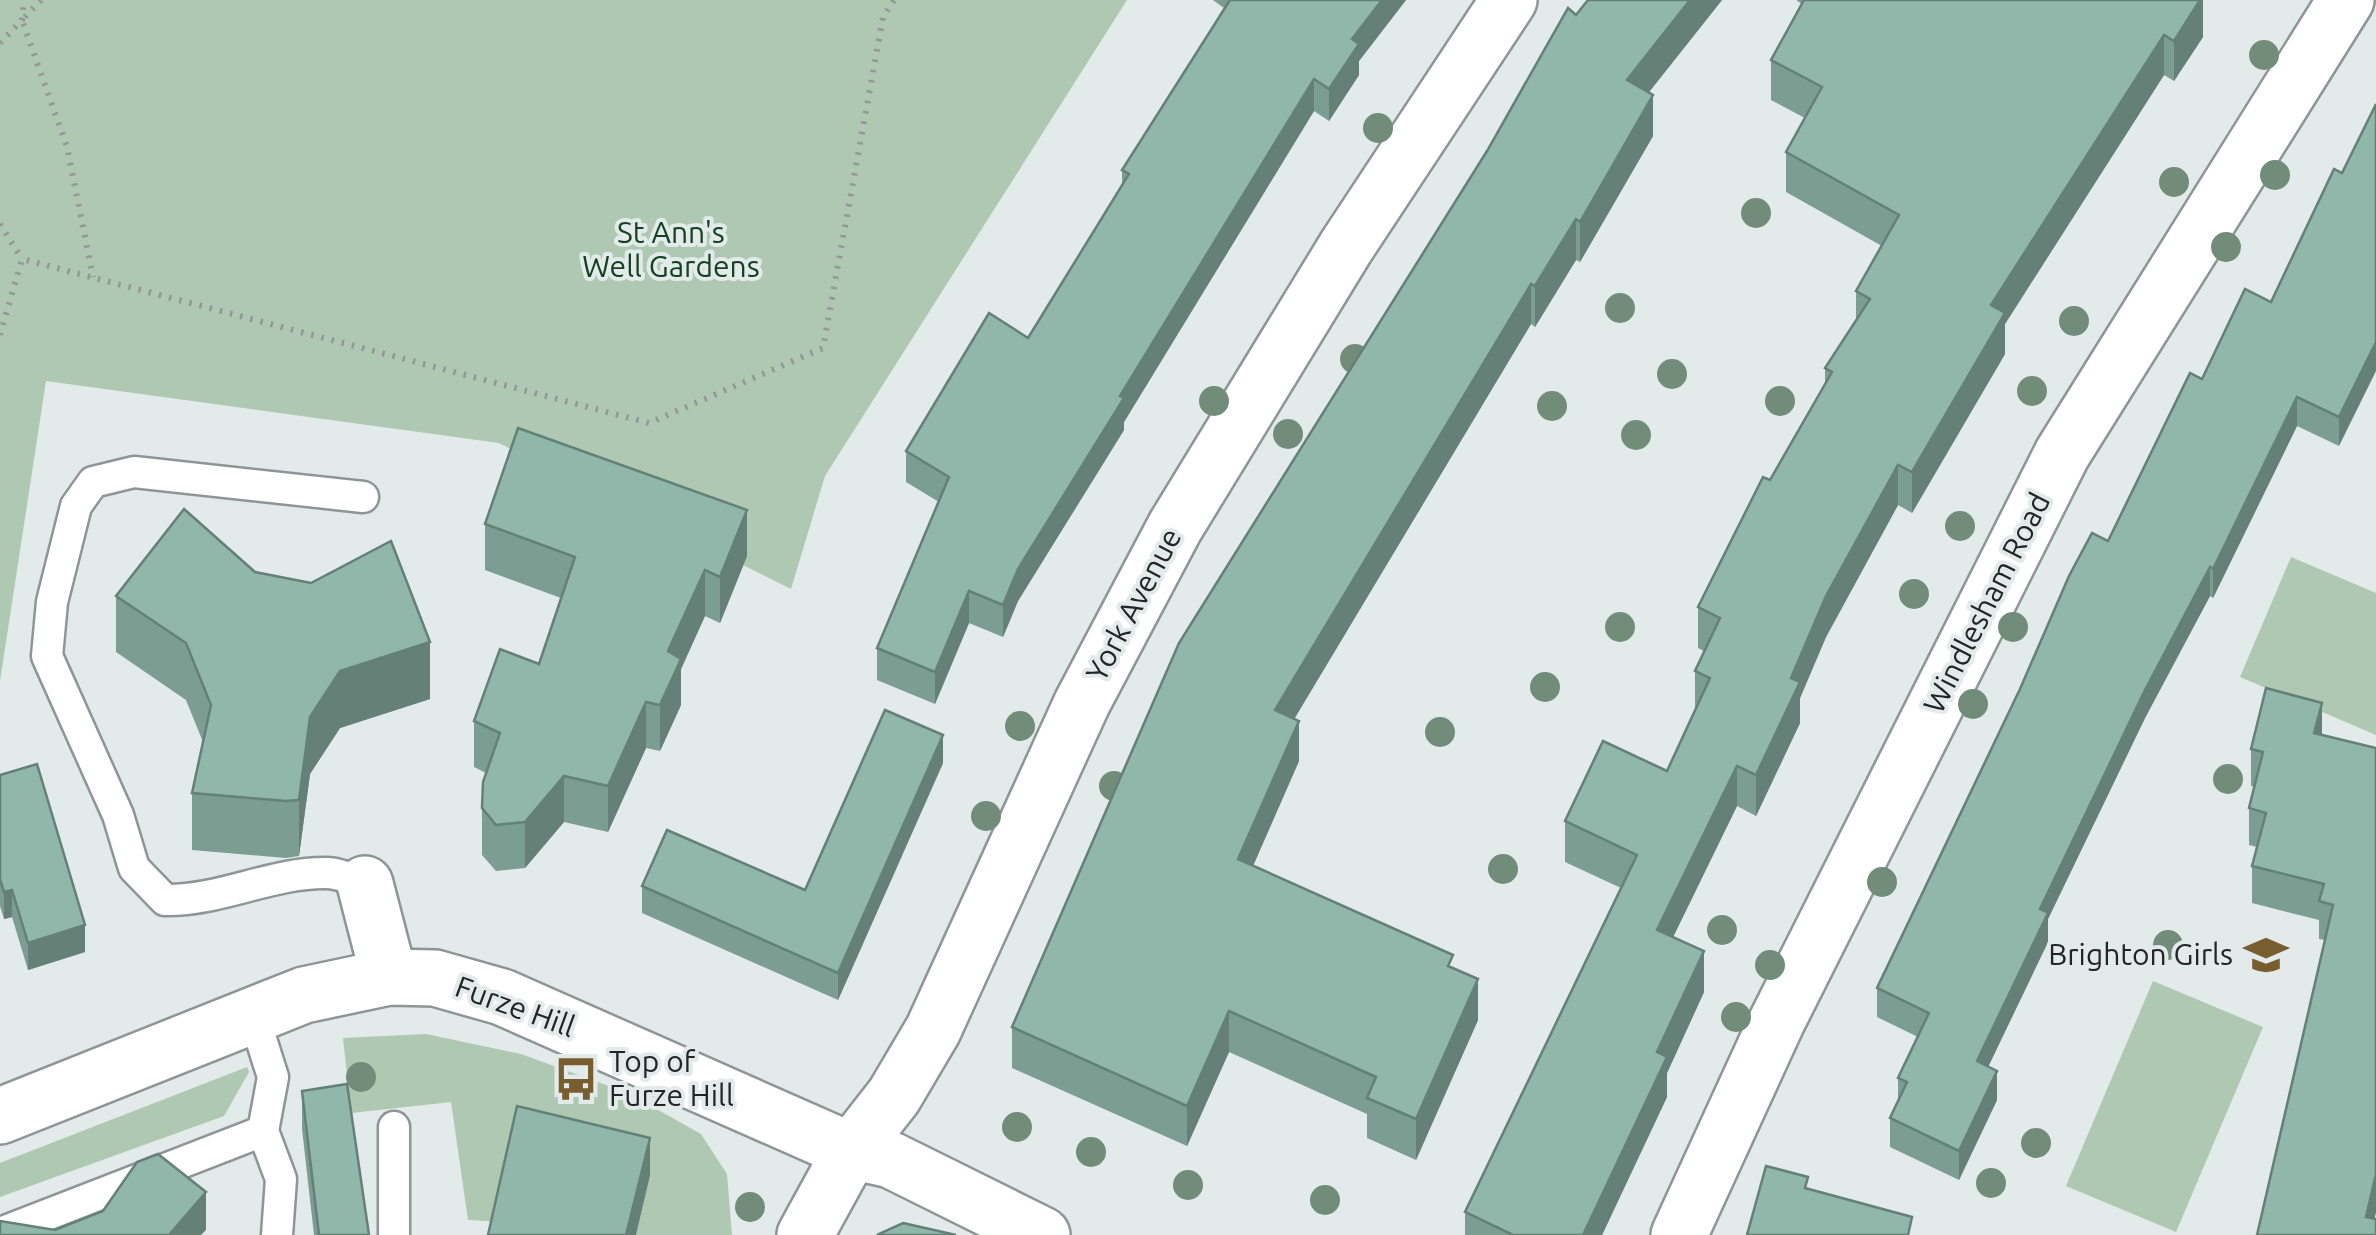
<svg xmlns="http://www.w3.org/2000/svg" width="2376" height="1235" font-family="Ubuntu,sans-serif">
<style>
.green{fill:#afc8b2}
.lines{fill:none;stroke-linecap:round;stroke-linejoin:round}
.service-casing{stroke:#8e9595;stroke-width:35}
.minor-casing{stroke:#8e9595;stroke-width:60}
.path{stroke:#939897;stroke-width:6;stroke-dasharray:2.5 8;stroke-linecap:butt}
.service{stroke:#fff;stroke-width:30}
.minor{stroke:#fff;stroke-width:55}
.tree{fill:#718d7a}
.wall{fill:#7c9d92}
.shaded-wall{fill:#658077}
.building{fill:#90b7aa;stroke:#658077;stroke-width:2.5}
.labels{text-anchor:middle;stroke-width:8;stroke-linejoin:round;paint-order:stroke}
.park-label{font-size:30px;fill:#14411f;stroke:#e3eaea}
.street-label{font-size:30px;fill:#222524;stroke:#e3eaea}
.poi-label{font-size:30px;fill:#222524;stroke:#e3eaea;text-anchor:end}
</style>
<rect width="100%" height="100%" fill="#e3eaea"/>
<g class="green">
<path d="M0,0H1127L825,476L791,589L499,443L46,381L0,681Z"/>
<path d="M2291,557L2376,593V735L2240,677Z"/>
<path d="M2153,981L2263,1027L2176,1232L2066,1186Z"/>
<path d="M426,1034L521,1054L628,1093L701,1134L727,1174L732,1235H636L650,1176L501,1222L468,1220L451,1102L351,1113L343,1038Z"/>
<path d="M247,1067L249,1072L224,1116L0,1197V1163Z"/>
</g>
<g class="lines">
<g class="service-casing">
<g id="service">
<path d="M363,497L134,472L93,482L76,506L52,602L47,656L118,815L134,868L165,900C221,901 272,872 327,873C339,873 354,880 365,884"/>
<path d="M394,1127V1235"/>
<path d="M263,1131L281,1179L277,1235"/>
<path d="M0,1233L263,1131L273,1077L253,1014"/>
</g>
</g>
<g class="minor-casing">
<g id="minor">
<path d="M365,884L389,977"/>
<path d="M0,1116L304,995L389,977L435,978L502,997L851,1151L891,1160L1042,1235"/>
<path d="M805,1235L851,1151L894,1096L933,1030L1082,703L1175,527L1346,247L1509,0"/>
<path d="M1679,1235L1777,1021L2062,454L2346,0"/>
</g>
</g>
<g class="path">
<path d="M41,0L22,20L67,147L93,277"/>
<path d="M0,43L22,20L24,0"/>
<path d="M0,224L22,259"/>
<path d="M0,335L22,259L649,423L823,348L883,17L894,0"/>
</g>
<use href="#service" class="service"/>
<use href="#minor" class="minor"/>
</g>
<g class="tree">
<circle cx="2264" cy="55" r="15"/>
<circle cx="1378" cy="128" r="15"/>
<circle cx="2275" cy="175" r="15"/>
<circle cx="2174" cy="182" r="15"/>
<circle cx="1756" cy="213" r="15"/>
<circle cx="2226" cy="247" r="15"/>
<circle cx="1620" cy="308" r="15"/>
<circle cx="2074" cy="321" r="15"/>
<circle cx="1355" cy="359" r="15"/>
<circle cx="1672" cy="374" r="15"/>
<circle cx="2032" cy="391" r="15"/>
<circle cx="1214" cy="401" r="15"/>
<circle cx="1780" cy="401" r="15"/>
<circle cx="1552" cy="406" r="15"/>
<circle cx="1288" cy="434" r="15"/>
<circle cx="1636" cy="435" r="15"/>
<circle cx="1960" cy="526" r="15"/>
<circle cx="1914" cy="594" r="15"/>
<circle cx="1620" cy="627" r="15"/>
<circle cx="2013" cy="627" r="15"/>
<circle cx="1545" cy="687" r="15"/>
<circle cx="1973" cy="704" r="15"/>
<circle cx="1020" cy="726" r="15"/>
<circle cx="1440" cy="732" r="15"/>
<circle cx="2228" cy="779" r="15"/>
<circle cx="1114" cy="786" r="15"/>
<circle cx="986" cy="816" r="15"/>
<circle cx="1503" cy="869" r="15"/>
<circle cx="1882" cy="882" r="15"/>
<circle cx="1722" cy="930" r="15"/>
<circle cx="2168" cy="945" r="15"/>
<circle cx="1770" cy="965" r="15"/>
<circle cx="1736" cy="1017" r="15"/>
<circle cx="361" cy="1077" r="15"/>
<circle cx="1017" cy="1127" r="15"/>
<circle cx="2036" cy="1143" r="15"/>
<circle cx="1091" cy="1152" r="15"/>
<circle cx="1991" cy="1183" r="15"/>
<circle cx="1188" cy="1185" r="15"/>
<circle cx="1325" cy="1200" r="15"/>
<circle cx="750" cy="1207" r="15"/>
</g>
<g class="wall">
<path d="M1213,0H1406L1359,61V75L1329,121L1314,111L1124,422V430L1018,601L1003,637L969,623L935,704L877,680V648L939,502L906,482V451L1028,338L1122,185V170L1224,8Z"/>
<path d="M1588,0H1722L1648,93L1653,136L1580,262L1576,260L1535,327L1531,324L1294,719L1299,761L1253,866L1453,968L1478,1020L1416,1160L1367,1138V1114L1229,1052L1187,1146L1012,1068V1027L1576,15Z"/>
<path d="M1796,0H2203V37L2174,81L2164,75L2005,324V354L1912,513L1898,505L1826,637L1800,698V723L1756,816L1737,806L1673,937L1704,992L1667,1073V1097L1602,1235H1465V1212L1621,888L1565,862V821L1667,771L1695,710V671L1704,651L1698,648V607L1825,384V368L1856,321V291L1882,246L1786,192V152L1805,118L1771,100V60L1802,4Z"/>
<path d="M2342,173L2339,446L2297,426L2213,598L2210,596L2145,718L2048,919V942L1988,1067L1997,1100L1959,1180L1890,1147V1118L1898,1100V1078L1918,1037L1877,1017V988L2108,541L2202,379L2271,302Z"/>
<path d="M485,524L747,556L720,623L705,616L681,669V705L660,751L646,748L608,832L564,822L525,868L496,871L482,855V808L486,773L474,767V721L539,664L561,598L485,570Z"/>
<path d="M255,572L430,699L340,728L310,774L299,856L286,858L192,850V793L203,742L186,700L116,652V596Z"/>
<path d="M2322,735L2376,748V1212L2374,1219L2376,1235L2325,940L2319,939V920L2252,903V866L2257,847L2249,845V808L2254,787L2251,786V749Z"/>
<path d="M943,763L838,1000L642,913V886L805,890Z"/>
<path d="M0,775L85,952L28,970L12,917L4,919L0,906Z"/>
<path d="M302,1091L369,1235H314L302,1129Z"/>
</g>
<g class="shaded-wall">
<path d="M1382,0H1406L1359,61V75L1329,121V89L1352,39Z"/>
<path d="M1690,0H1722L1627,120V80Z"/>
<path d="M2200,0H2203V37L2174,81V41Z"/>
<path d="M2164,35V75L2005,324V354L1912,513V472L1991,305Z"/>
<path d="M1314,79V111L1124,422V430L1018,601L1003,637V605L1018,569L1120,396Z"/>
<path d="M1653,95V136L1580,262V222Z"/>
<path d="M1576,219V260L1535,327V286Z"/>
<path d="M1531,284V324L1275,751V710Z"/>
<path d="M2376,342V371L2339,446V417Z"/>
<path d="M2297,397V426L2213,598V569Z"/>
<path d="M1898,465V505L1826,637L1800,698V723L1756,816V775L1791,678L1826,596Z"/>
<path d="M747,510V556L720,623V577Z"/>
<path d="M2210,567V596L2145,718L2048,919V942L1977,1090V1061L2040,909L2145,690Z"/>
<path d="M705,570V616L681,669V705L660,751V705L668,651Z"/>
<path d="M969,591V623L935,704V672Z"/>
<path d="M430,642V699L340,728L310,774L299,856V800L310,717L340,671Z"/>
<path d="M646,702V748L608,832V786Z"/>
<path d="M2322,703V740L2314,733Z"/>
<path d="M1299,721V761L1238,900V859Z"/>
<path d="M943,735V763L838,1000V973Z"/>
<path d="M1737,766V806L1657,970V930Z"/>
<path d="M564,776V822L525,868V822Z"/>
<path d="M12,890V917L4,919V892Z"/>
<path d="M85,925V952L28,970V943Z"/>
<path d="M1704,951V992L1667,1073V1097L1602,1235H1583L1657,1052Z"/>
<path d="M1478,979V1020L1416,1160V1119Z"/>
<path d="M1229,1011V1052L1187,1146V1106Z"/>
<path d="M1997,1071V1100L1959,1180V1151Z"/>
<path d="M650,1138V1176L636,1235H626Z"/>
<path d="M2376,1174V1212L2371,1235L2366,1217Z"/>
<path d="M206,1192V1230L201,1235H169Z"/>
</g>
<g class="building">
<path d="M1230,0H1382L1352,39L1359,44L1329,89L1314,79L1120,396L1124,398L1018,569L1003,605L969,591L935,672L877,648L949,477L906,451L989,313L1028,338L1129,174L1122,170Z"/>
<path d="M1588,0H1690L1627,80L1653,95L1580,222L1576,219L1535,286L1531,284L1275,710L1299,721L1238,859L1453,955L1448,966L1478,979L1416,1119L1367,1098L1376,1077L1229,1011L1187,1106L1012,1027L1179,643L1487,151L1568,8L1576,15Z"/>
<path d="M1804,0H2200L2174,41L2164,35L1991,305L2005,313L1912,472L1898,465L1826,596L1791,678L1800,682L1756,775L1737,766L1657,930L1704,951L1657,1052L1667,1057L1583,1235H1513L1465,1212L1637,855L1565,821L1603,741L1667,771L1710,678L1695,671L1720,618L1698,607L1763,477L1770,480L1832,372L1825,368L1870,299L1856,291L1899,215L1786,152L1822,87L1771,60Z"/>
<path d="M2376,104V342L2339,417L2297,397L2213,569L2210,567L2145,690L2040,909L2048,913L1977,1061L1997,1071L1959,1151L1890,1118L1907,1082L1898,1078L1929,1013L1877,988L2020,689L2069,576L2092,533L2108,541L2190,373L2202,379L2245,289L2271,302L2334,169L2342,173Z"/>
<path d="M518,428L747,510L720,577L705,570L668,651L681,659L660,705L646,702L608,786L564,776L525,822L496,825L482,808L483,782L500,733L474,721L500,649L539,664L575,557L485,524Z"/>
<path d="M184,509L255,572L311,583L391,541L430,642L340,671L310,717L299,800L286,801L192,793L211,705L186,643L116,596Z"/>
<path d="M2266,688L2322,703L2314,733L2376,748V1174L2366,1217L2376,1219V1235H2257L2333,905L2319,901L2324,884L2252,866L2266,813L2249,808L2263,752L2251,749Z"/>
<path d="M885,710L943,735L838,973L642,886L667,830L805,890Z"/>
<path d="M37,764L85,925L28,943L12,890L4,892L0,879V775Z"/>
<path d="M347,1084L369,1235H319L302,1091Z"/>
<path d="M517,1106L650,1138L626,1235H488Z"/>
<path d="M158,1154L206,1192L169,1235H0V1221L55,1230L103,1211L137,1162Z"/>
<path d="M1766,1166L1808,1177L1805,1188L1912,1217L1908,1235H1747Z"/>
<path d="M903,1223L956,1235H877Z"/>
</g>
<defs>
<g id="school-bare" transform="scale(3.45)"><path d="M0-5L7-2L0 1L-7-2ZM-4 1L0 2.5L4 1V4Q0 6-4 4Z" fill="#785d2f" stroke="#e3eaea" stroke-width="2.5" paint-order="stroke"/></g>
<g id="bus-bare" transform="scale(3.45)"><path d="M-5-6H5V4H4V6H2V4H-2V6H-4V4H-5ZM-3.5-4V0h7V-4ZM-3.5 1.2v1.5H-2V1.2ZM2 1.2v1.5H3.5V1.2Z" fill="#785d2f" stroke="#e3eaea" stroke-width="2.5" paint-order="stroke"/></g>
</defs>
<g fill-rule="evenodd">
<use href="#school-bare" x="2266" y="955"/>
<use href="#bus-bare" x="576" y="1079"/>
</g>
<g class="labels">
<g class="park-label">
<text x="671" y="243">St Ann's<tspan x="671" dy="34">Well Gardens</tspan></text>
</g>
<g class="street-label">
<text transform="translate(1987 603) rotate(-63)" y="10">Windlesham Road</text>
<text transform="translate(1134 605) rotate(-62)" y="10">York Avenue</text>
<text transform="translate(515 1007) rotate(20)" y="10">Furze Hill</text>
</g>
<g class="poi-label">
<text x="2233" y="965">Brighton Girls</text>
<text x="609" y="1072" text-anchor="start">Top of<tspan x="609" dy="34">Furze Hill</tspan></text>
</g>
</g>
</svg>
